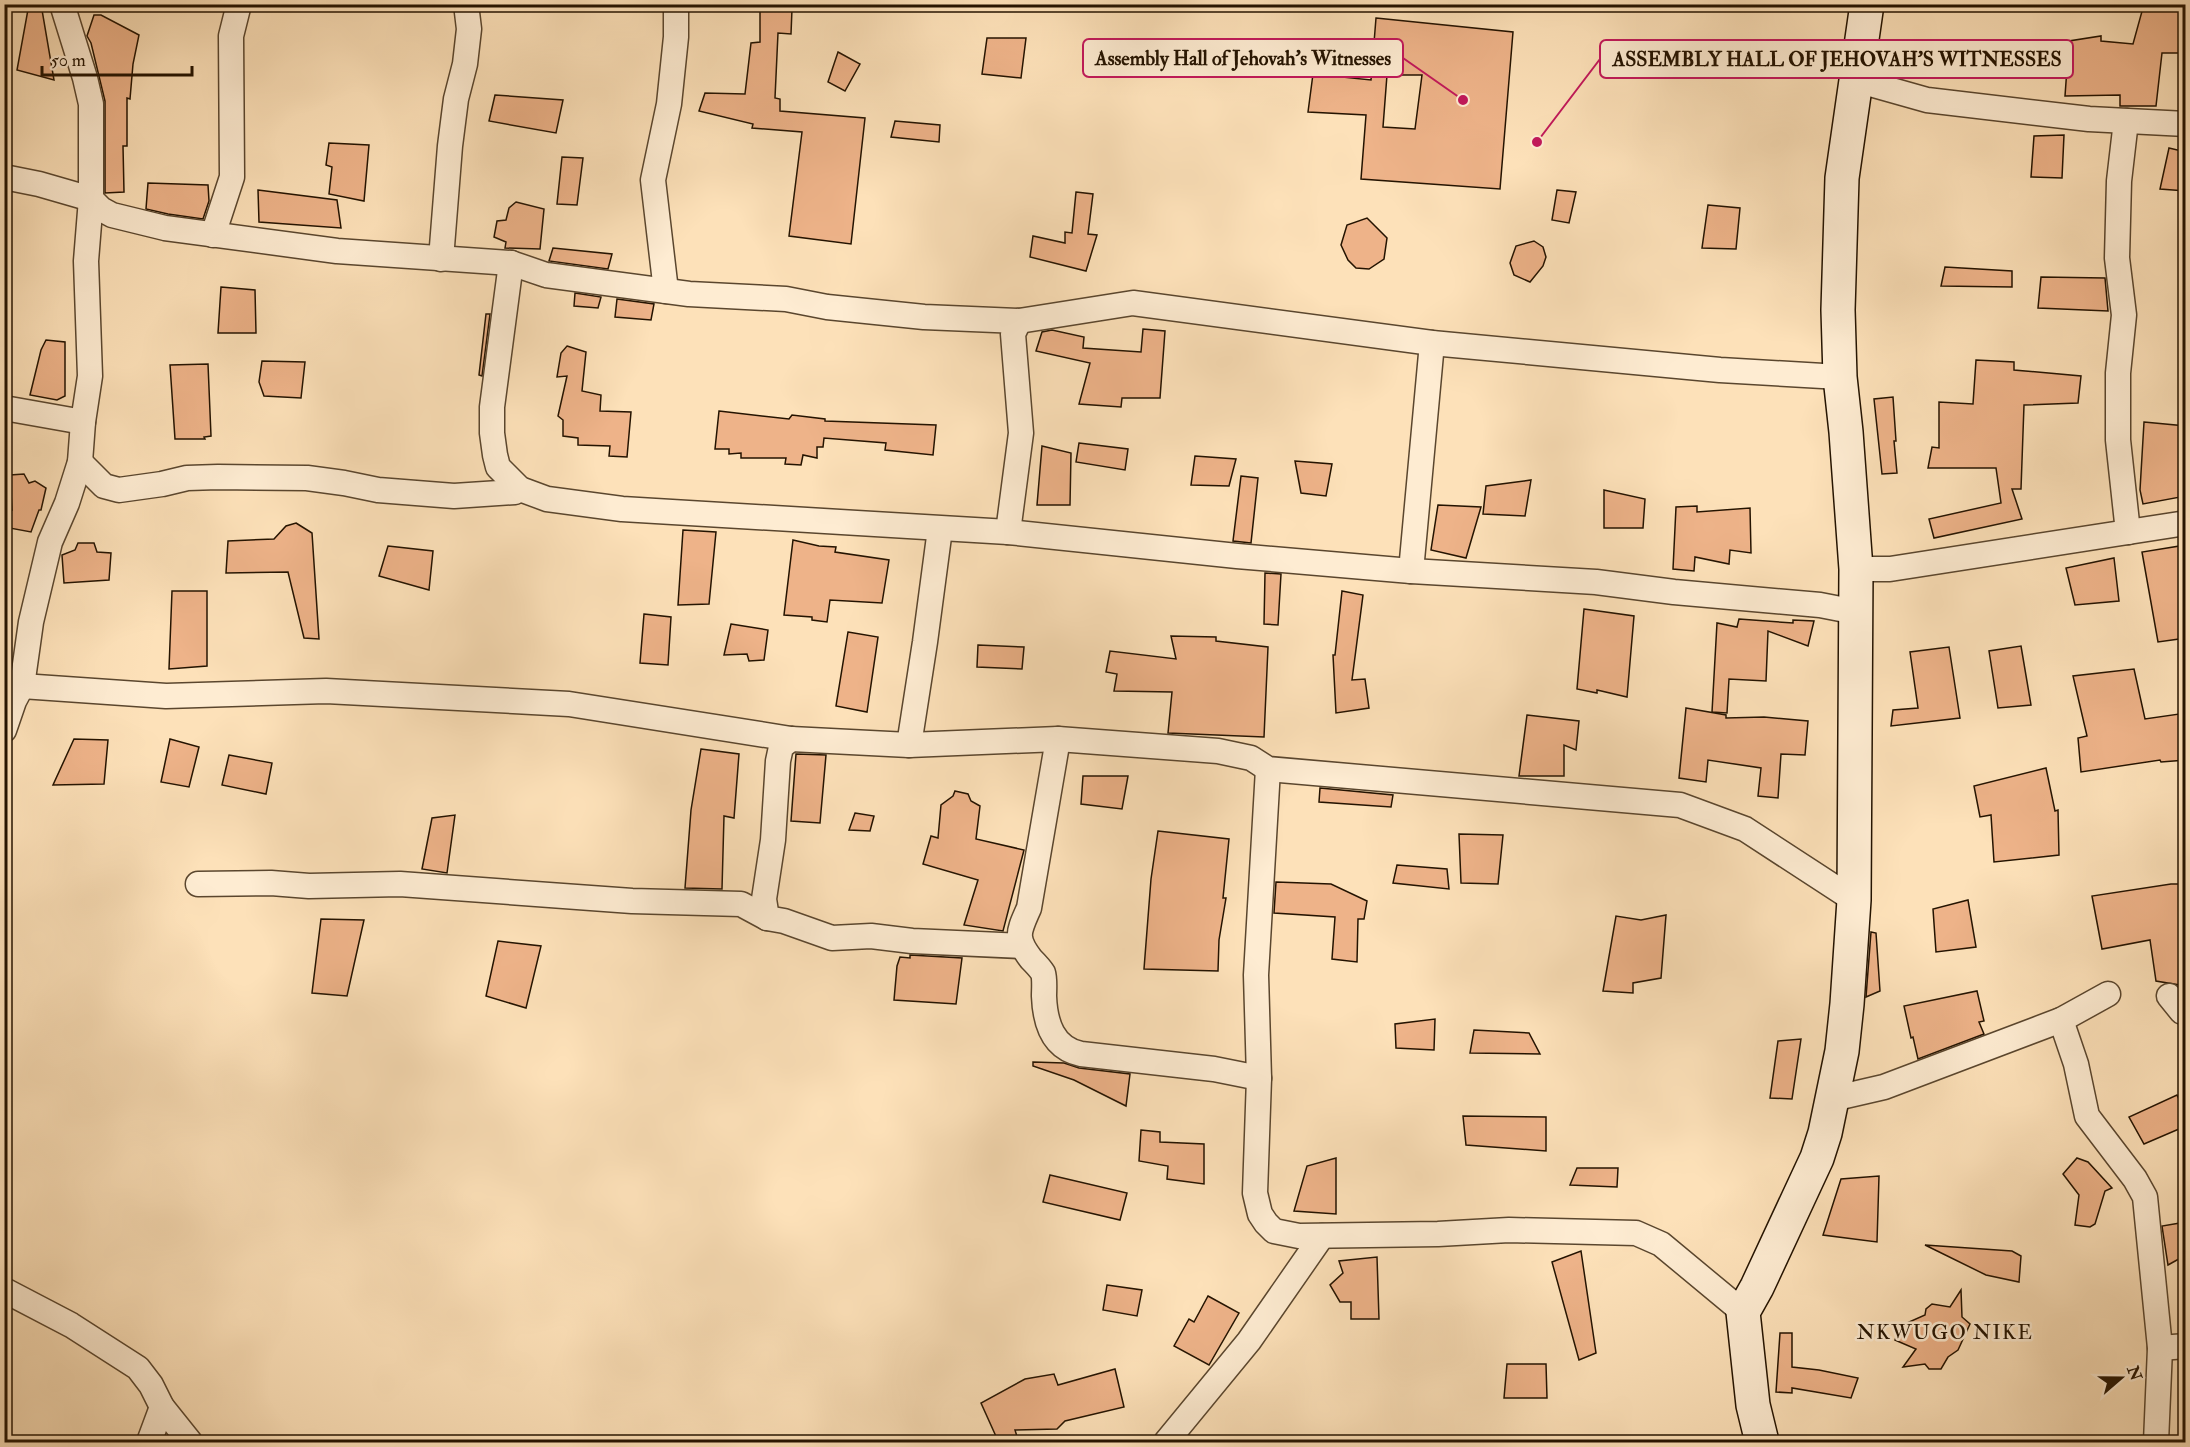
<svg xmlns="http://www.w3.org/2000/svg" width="2190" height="1447" font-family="'IM FELL Double Pica',serif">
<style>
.building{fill:#eeb389;stroke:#241300;stroke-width:1.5;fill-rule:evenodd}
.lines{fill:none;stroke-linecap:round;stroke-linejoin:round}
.street-casing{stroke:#5a462e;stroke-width:27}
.secondary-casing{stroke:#241300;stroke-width:36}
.street{stroke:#feecd2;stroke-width:24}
.secondary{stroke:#feecd2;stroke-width:33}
.labels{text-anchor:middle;stroke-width:5;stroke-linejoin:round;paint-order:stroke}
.neighbourhood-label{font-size:20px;letter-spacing:1.5px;fill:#241300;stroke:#feecd2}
.leader{fill:none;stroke:#c2185b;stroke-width:2}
.callout-dot{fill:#c2185b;stroke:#feecd2;stroke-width:2}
.callout{fill:#feecd2;stroke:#c2185b;stroke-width:2}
.callout-label{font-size:20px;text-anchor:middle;font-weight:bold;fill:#241300}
</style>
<rect width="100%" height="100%" fill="#fde1b9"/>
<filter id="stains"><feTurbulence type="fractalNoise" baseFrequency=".00333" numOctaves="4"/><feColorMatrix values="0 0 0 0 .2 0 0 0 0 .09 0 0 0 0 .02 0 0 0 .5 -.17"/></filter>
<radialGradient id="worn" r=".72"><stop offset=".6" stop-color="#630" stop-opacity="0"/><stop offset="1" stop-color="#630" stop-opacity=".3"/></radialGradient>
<g class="building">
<path d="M29,4H41L54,80L17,70Z"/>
<path d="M2144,4H2185L2182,34H2186V53H2162L2156,106H2120V95L2065,96L2069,41L2101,36V41L2133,44Z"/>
<path d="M760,9H792L791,34L778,33L775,98L780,99V111L865,118L851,244L789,236L802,132L752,128L753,124L699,111L705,93L745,94L751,43L760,42Z"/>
<path d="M94,15H101L139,35L133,64L130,99L127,98V146H123L124,192L105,193V101L91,43L87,36Z"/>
<path d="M1376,18L1513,32L1500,189L1361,179L1366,115L1308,112L1313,74L1371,80ZM1387,75H1422L1415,129L1383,127Z"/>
<path d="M987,38H1026L1021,78L982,74Z"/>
<path d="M838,52L860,64L845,91L828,82Z"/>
<path d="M495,95L563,100L556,133L489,121Z"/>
<path d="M895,121L940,125L939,142L891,137Z"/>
<path d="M2064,135L2062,178L2031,177L2034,136Z"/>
<path d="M329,143L369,145L364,201L329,194L332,167L326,165Z"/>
<path d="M2169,148L2186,152V191L2160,189Z"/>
<path d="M562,157L583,158L577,205L557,204Z"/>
<path d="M148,183L208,185L209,201L203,219L168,214L146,209Z"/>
<path d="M258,190L337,200L341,228L259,222Z"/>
<path d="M1557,190L1576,192L1569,223L1552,220Z"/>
<path d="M1076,192L1093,194L1088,234L1097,235L1086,271L1030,257L1033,236L1065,243V232L1072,233Z"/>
<path d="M516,202L544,209L540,249L505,248L506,242L494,237L497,221L506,220L509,208Z"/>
<path d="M1708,205L1740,208L1736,249L1702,248Z"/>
<path d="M1367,218L1387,238L1384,259L1369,269L1356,268L1348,260L1341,245L1347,225Z"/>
<path d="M1534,241L1543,247L1546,257L1543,266L1530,282L1514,275L1510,263L1516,246Z"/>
<path d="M553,248L612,254L608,269L549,261Z"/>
<path d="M1945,267L2012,271V287L1941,286Z"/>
<path d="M2041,277L2105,278L2108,311L2038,308Z"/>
<path d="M221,287L255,290L256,333H218Z"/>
<path d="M575,293L601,297L598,308L574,306Z"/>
<path d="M617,299L654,304L651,320L615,317Z"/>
<path d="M486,314H490L482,376L479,375Z"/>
<path d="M1143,329L1165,331L1160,398H1122L1121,407L1079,404L1090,363L1036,351L1042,332L1052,330L1084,337L1083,348L1141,352Z"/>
<path d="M46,340L65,342V396L57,400L30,395L41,350Z"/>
<path d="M567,346L586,352L582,391L601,395L600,411L631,412L627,457L609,456L610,446L578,445V438L563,436V420L558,416L567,376L557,377L561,353Z"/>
<path d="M1976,360L2014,362V370L2081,376L2078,403L2024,405L2021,489H2012L2022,519L1934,538L1929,519L2001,503L1996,468H1928L1932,447L1939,448V402L1973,404Z"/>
<path d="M262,361L305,362L301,398L264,396L259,382Z"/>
<path d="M208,364L211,436L204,437L205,439H175L170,365Z"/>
<path d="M1893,397L1896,441H1894L1897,473L1882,474L1874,399Z"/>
<path d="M719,411L789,419L792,415L825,419V421L936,425L933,455L885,450L886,443L824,438L823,447H817V458L803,455L801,465L785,464L786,458H741V453L729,454V449H715Z"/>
<path d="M2144,422L2186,426V496L2143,504L2140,490Z"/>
<path d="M1079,443L1128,449L1125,470L1076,462Z"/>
<path d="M1042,446L1071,453L1070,505H1037Z"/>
<path d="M1195,456L1236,459L1229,486L1191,485Z"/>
<path d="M1295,461L1332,464L1326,496L1301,493Z"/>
<path d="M24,474L29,483L35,481L46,488L41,510H39L31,532L4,527V507L12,510L10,475Z"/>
<path d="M1241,476L1258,478L1251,543L1233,541Z"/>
<path d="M1531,480L1525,516L1483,514L1486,486Z"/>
<path d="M1604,490L1645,499L1643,528H1604Z"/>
<path d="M1438,505L1481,507L1466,558L1431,550Z"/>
<path d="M1697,506V512L1750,508L1751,553L1730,550L1729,564L1695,557L1694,571L1673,569L1676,507Z"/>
<path d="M296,523L312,533L319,639L304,638L288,572L226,573L228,541L274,539L286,526Z"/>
<path d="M683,530L716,532L709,604L678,605Z"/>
<path d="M793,540L819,546L836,547L835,552L889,560L882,603L830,600L827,622L812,620V617L784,615Z"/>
<path d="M78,543H94L97,552L111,553L109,580L64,583L62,555L75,550Z"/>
<path d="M2186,545V638L2158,642L2142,552Z"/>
<path d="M388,546L433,551L429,590L379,576Z"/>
<path d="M2114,558L2119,601L2075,605L2066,568Z"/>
<path d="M1265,573L1281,574L1278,625L1264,624Z"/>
<path d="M172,591H207V666L169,669Z"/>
<path d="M1342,591L1363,595L1352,680L1365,679L1369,708L1336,713L1333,655H1335Z"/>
<path d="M1584,609L1634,616L1627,697L1597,690V693L1577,689Z"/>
<path d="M644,614L671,617L668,665L640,663Z"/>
<path d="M1739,619L1793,623V620L1814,621L1808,646L1768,631L1766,681L1729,679L1727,713L1712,712L1717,623L1737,627Z"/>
<path d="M731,624L768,630L764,660L749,661L747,654L724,655Z"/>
<path d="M848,632L878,637L867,712L836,706Z"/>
<path d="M1171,636L1216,637V641L1268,647L1264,737L1168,733L1172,692L1114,691L1117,674L1106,672L1110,651L1176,659Z"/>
<path d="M978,645L1024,647L1022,669L977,667Z"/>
<path d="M2021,646L2031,705L1998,708L1989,651Z"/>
<path d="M1949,647L1960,718L1891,726L1893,710L1918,708L1910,652Z"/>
<path d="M2134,669L2145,719L2186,713V760L2161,762L2160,760L2081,772L2078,738L2087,736L2073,676Z"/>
<path d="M1686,708L1726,715V718L1764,717L1808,721L1805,755L1781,754L1778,798L1758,796L1761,768L1708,760L1706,782L1679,778Z"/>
<path d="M1527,715L1579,721L1576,750L1564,745V776H1519Z"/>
<path d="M74,739L108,740L104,784L53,785Z"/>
<path d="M170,739L199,747L189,787L161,782Z"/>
<path d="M701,749L739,754L734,818L724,816L722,889L685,888L691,810Z"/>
<path d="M796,754L826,755L820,823L791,821Z"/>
<path d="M229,755L272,763L266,794L222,785Z"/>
<path d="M2046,768L2055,811L2058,810L2059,855L1994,862L1991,815L1980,817L1974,786Z"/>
<path d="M1083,776H1128L1122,809L1081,804Z"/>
<path d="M1320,788L1393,795L1391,807L1319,802Z"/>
<path d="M955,791L968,794L971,801L980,806L976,839L1024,850L1003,931L964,925L978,880L923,864L931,836L938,838L941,805L953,796Z"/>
<path d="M855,813L874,816L870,831L849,830Z"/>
<path d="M455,815L447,873L422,869L432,818Z"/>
<path d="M1158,831L1229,839L1223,898H1226L1219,940L1218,971L1144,969L1151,879Z"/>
<path d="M1459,834L1503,835L1498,884L1461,883Z"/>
<path d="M1397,865L1447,869L1449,889L1393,883Z"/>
<path d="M1276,882L1331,884L1367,901L1364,919H1358L1357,962L1332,959L1335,917L1274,913Z"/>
<path d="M2171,884H2186V986L2156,981L2150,940L2102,949L2092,896Z"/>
<path d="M1968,900L1976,947L1936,952L1933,909Z"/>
<path d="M1666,915L1661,978L1633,983V993L1603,991L1616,916L1641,920Z"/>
<path d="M321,919L364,920L347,996L312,993Z"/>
<path d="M1871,932L1876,933L1880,991L1866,997Z"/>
<path d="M498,941L541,946L526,1008L486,996Z"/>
<path d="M910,955L962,958L956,1004L894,1000L897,966L900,957L910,958Z"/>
<path d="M1977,991L1984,1021L1979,1022L1984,1034L1918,1059L1913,1037L1911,1038L1904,1006Z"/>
<path d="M1435,1019L1434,1050L1396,1048L1395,1024Z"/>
<path d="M1474,1030L1529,1033L1540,1054L1470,1053Z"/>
<path d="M1801,1039L1792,1099L1770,1098L1778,1041Z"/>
<path d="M1033,1062L1064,1063L1079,1068L1130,1074L1126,1106L1074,1080L1033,1066Z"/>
<path d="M2177,1095L2186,1114V1126L2144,1144L2129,1117Z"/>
<path d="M1463,1116L1546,1117V1151L1466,1145Z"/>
<path d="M1141,1130L1160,1132V1142L1204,1144V1184L1167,1179L1168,1166L1139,1161Z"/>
<path d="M1336,1158V1214L1294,1211L1307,1166Z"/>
<path d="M2077,1158L2088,1162L2112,1188L2105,1191L2095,1224L2090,1227L2075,1225L2079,1195L2063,1174Z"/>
<path d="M1577,1168H1618L1617,1187L1570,1185Z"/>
<path d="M1050,1175L1127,1193L1120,1220L1043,1202Z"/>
<path d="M1879,1176L1877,1242L1823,1235L1841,1179Z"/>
<path d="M2186,1222V1255L2168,1265L2162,1226Z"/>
<path d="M1925,1245L2012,1251L2021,1256L2019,1282L1986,1275Z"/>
<path d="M1581,1251L1596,1353L1579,1360L1552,1262Z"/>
<path d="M1377,1257L1379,1319H1351V1302H1340L1330,1285L1343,1273L1339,1261Z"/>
<path d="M1107,1285L1142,1290L1137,1316L1103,1310Z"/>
<path d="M1961,1290L1962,1317L1970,1324L1958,1350L1948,1357L1941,1369H1929L1925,1364L1903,1367L1916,1349L1895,1340L1900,1326L1925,1315L1926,1309L1932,1304L1950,1307Z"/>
<path d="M1208,1296L1239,1313L1209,1365L1174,1346L1189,1319L1194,1322Z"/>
<path d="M1780,1333H1792V1367L1819,1370L1858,1378L1851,1398L1792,1388V1393L1776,1392Z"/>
<path d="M1507,1364H1546L1547,1398H1504Z"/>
<path d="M1115,1369L1124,1407L1065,1421L1057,1429L1015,1430L1019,1443H999L981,1403L1025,1379L1054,1374L1058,1385Z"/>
</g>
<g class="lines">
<g class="street-casing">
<g id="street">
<path d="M1856,80L1927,100L2089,119L2186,124"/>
<path d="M2126,121L2119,181L2117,258L2124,315L2118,373V440L2128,532"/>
<path d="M4,177L39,184L91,199L101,209L112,215L165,228L337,251L511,263L546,275L689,294L786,299L827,307L924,317L1019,321L1133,303L1432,343L1720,370L1840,377"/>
<path d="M213,235L232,177L231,36L239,4"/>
<path d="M441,259L450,146L456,99L465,64L469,29L466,4"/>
<path d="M511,263L492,407V433L495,455L498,467L520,489L547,499L622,509L1008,532L1237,556L1411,571L1596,582L1674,592L1820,605L1856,612"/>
<path d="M666,291L653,180L669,104L676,37V4"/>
<path d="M4,408L83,422"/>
<path d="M80,462L104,486L119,490L162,484L187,478L218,477L307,478L344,483L378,490L454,496L515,492L520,489"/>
<path d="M1008,532L1021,433L1013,334L1019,321"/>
<path d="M1856,569H1890L2186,523"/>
<path d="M1411,571L1432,343"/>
<path d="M22,686L166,696L326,691L569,704L791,739L909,745L1058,739L1218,751L1251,758L1268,769L1680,805L1745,829L1854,900"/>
<path d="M4,730L14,701L22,686L31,622L50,542L67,503L80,462L83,422L90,376L86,261L91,199V104L85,78L62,4"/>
<path d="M791,739L781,747L778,761L773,840L764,899L767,918L784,921L832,938L871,936L912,941L1021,946"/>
<path d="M1058,739L1029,908C1019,931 1014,937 1031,959C1035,963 1040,968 1043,973C1045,979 1044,990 1044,996C1045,1023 1053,1048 1081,1054L1214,1069L1259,1078"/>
<path d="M909,745L925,642L940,529"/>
<path d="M1268,769L1256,975L1259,1078L1255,1193L1260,1214L1266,1223L1274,1231L1299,1236L1438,1234L1509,1230L1636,1233L1661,1244L1743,1312"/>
<path d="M198,884L271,883L309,886L400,884L632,901L741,904L767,918"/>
<path d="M2169,996L2182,1012L2186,1013"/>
<path d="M2061,1020L2076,1064L2087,1116L2135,1179L2145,1197L2160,1348L2156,1442"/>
<path d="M1832,1099L1884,1087L2061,1020L2108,994"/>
<path d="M4,1290L71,1325L138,1368L151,1385L162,1407L190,1442"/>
<path d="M2160,1348L2186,1346"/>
<path d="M149,1442L162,1407"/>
<path d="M1166,1442L1249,1341L1322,1236"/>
</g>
</g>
<g class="secondary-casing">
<path id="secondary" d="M1762,1442L1753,1405L1743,1312L1757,1287L1817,1158L1825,1133L1842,1051L1847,1004L1854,900L1856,569L1846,432L1840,377L1838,310L1842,178L1867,4"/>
</g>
<use href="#street" class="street"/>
<use href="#secondary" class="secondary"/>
</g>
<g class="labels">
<g class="neighbourhood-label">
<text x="1945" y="1339">NKWUGO NIKE</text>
</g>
</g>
<path class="leader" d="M1463 100L1403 58M1537 142L1600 59"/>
<g class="callout-dot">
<circle cx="1463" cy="100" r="6"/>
<circle cx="1537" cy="142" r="6"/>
</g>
<g class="callout">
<rect x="1083" y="39" width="320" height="38" rx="6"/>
<rect x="1600" y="40" width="473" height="38" rx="6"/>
</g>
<g class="callout-label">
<text x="1243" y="65">Assembly Hall of Jehovah's Witnesses</text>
<text x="1837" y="66">ASSEMBLY HALL OF JEHOVAH'S WITNESSES</text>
</g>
<rect width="2190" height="1447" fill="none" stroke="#fde1b9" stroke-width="24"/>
<rect x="6" y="6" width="2178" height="1435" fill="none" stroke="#241300" stroke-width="3"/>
<rect x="12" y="12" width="2166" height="1423" fill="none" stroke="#241300" stroke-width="1.5"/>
<g transform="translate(2121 1378) rotate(70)" stroke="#feecd2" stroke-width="4.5" paint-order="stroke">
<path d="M0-4.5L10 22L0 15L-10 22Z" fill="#241300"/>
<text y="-9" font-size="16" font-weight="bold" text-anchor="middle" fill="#241300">N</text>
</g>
<path d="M42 66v9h150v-9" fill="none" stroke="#241300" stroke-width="3"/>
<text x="51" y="66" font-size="18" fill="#241300" stroke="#feecd2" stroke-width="4.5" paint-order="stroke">50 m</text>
<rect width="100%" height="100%" filter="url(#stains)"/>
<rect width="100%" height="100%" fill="url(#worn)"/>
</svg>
